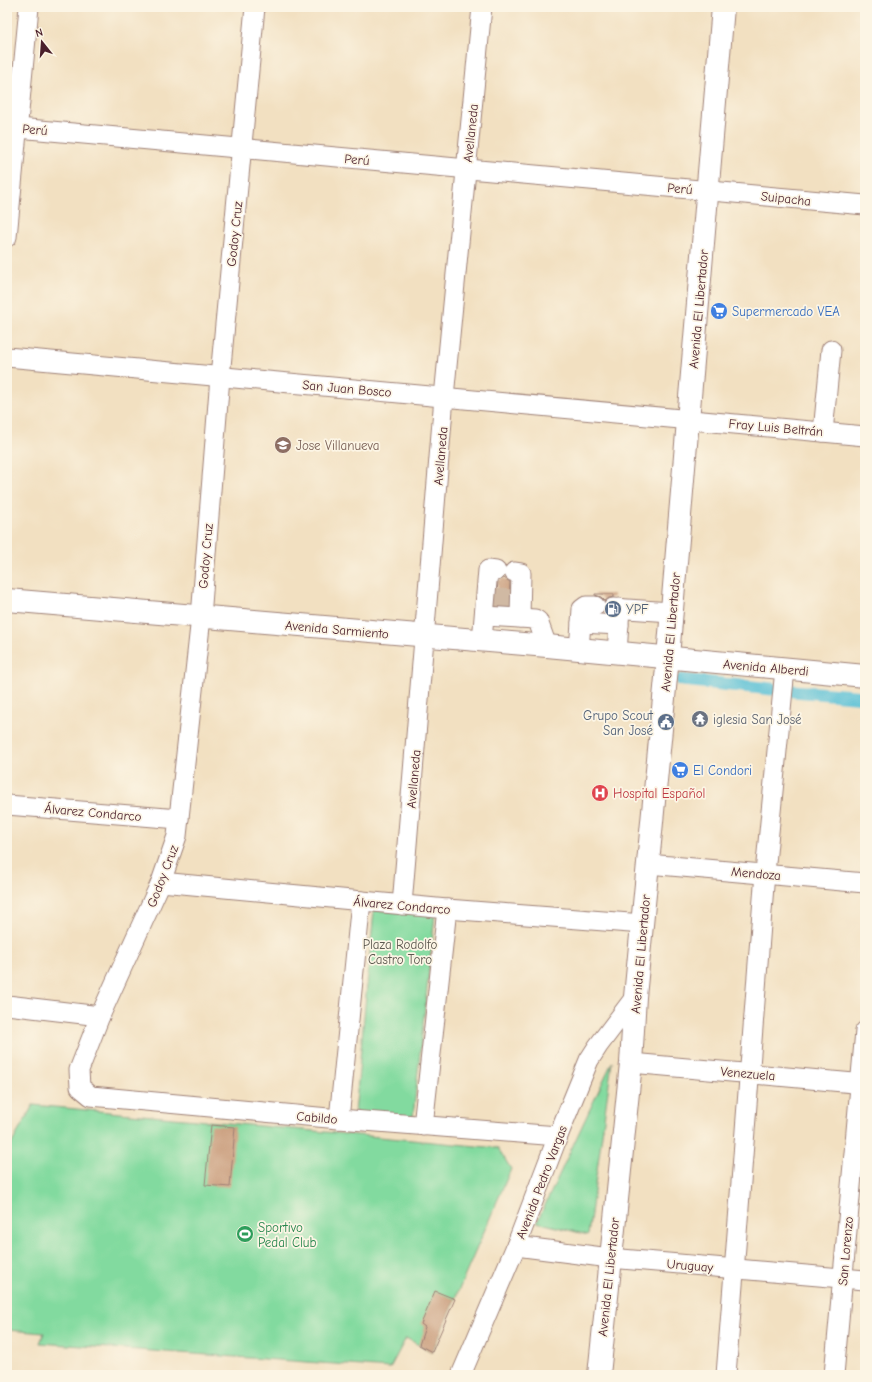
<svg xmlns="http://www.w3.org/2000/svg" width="872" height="1382" font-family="'Comic Neue',sans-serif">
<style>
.green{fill:#82da9f;stroke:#667c65}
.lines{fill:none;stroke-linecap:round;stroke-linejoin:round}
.canal{stroke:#59c0d6;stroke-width:13}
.building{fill:#c99c7c}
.minor-tunnel{stroke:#d0b9a3;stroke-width:19;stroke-dasharray:19 10;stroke-linecap:butt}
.minor-casing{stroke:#9e8076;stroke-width:21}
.major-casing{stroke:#9e8076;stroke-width:24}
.minor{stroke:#fff;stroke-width:19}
.major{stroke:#fff;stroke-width:22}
.labels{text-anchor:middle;stroke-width:3.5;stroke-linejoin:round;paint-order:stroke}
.street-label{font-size:13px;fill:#4a1f2b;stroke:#fcf5e5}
.shop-label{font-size:13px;fill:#366cbe;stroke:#fcf5e5;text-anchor:start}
.education-label{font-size:13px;fill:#785e54;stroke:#fcf5e5;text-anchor:start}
.service-label{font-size:13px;fill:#4e5e75;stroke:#fcf5e5;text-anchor:start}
.worship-label{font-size:13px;fill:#5b616d;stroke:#fcf5e5;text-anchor:start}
.health-label{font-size:13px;fill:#be3a42;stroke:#fcf5e5;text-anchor:start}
.park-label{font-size:13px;fill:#5b574e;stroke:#fcf5e5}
.leisure-label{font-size:13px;fill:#27864d;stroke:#fcf5e5;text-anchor:start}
</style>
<rect width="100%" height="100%" fill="#fcf5e5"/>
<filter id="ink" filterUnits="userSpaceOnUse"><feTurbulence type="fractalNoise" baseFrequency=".025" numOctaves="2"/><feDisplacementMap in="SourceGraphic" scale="8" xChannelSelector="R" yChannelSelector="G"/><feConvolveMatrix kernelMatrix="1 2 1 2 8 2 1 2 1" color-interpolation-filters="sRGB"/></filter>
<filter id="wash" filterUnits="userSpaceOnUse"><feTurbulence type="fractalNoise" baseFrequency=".012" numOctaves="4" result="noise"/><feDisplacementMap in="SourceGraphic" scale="16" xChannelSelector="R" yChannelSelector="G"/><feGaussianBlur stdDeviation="0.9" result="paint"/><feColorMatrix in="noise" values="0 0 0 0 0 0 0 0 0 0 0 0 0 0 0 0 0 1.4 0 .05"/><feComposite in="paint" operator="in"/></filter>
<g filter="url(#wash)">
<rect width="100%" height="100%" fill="#f2e0c1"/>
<g class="green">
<path d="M374,910L435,915L413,1117L355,1113Z"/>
<path d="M612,1062L588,1235L537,1222Z"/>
<path d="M33,1105L498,1148L511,1169L432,1352L406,1338L390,1368L40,1343L44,1333L7,1330V1152Z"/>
</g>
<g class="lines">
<g class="canal">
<path d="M682,680L772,689"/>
<path d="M793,691L865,697"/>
</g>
</g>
<g id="blocks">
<g class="building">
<path d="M504,578L510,582L509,606H496L498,581Z"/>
<path d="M595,594H614V597L609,598L605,601L601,597L595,595Z"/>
<path d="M211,1125L235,1127L230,1187L205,1185Z"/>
<path d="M435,1291L455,1299L432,1352L419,1345L425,1327L421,1324Z"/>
</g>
</g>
</g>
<g filter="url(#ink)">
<use href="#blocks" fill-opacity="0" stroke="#9e8076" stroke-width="1"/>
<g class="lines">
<path class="minor-tunnel" d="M494,598L513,599"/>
<g class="minor-casing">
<g id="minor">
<path d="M255,7L220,377L201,617L177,836L161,882L100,1016L79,1070L80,1087L91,1096L339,1119L558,1136"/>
<path d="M7,127L865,205"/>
<path d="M7,237L29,7"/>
<path d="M7,357L865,436"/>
<path d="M823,432L831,350"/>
<path d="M514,572L521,573L520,618"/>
<path d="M613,608L671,612"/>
<path d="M485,616L535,619L538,621L547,646"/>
<path d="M581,623L619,625"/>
<path d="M483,629L488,570L496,571"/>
<path d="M579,650L582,609L586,606H595"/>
<path d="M617,653L620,608"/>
<path d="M7,805L179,819"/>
<path d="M648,864L865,883"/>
<path d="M161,882L447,909L643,924"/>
<path d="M402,905L444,397L482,7"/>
<path d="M7,1005L100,1016"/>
<path d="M631,1063L865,1084"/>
<path d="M339,1119L361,901"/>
<path d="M423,1126L447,909"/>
<path d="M516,1246L610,1258L865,1280"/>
<path d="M461,1375L516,1246L558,1136L589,1060L598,1046L635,997"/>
<path d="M726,1375L765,873L785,669"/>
<path d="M834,1375L865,1031"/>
</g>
</g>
<g class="major-casing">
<g id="major">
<path d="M7,600L547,646L865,676"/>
<path d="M599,1375L631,1063L635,997L668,657L723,7"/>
</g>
</g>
<use href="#minor" class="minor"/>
<use href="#major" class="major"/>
</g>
</g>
<defs>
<g id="supermarket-disc" transform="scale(0.9)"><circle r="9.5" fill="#3f7fe0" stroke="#fcf5e5"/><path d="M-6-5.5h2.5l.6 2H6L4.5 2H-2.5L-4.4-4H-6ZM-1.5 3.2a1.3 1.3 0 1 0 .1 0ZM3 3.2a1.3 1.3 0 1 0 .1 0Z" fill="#fff"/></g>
<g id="school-disc" transform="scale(0.9)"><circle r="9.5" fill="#8d6e63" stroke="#fcf5e5"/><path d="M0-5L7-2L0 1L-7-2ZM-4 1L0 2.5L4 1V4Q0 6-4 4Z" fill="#fff"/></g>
<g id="fuel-disc" transform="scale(0.9)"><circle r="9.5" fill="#5c6f8a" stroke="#fcf5e5"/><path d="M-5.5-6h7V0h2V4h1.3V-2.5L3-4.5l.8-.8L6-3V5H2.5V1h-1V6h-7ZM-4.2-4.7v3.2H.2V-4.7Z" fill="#fff"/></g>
<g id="temple-disc" transform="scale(0.9)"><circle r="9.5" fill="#6b7280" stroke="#fcf5e5"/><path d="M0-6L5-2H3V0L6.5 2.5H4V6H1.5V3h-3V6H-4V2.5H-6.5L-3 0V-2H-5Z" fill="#fff"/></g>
<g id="civic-disc" transform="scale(0.9)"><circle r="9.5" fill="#5c6f8a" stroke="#fcf5e5"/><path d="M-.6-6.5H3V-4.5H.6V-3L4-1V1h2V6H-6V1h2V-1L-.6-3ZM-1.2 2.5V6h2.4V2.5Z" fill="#fff"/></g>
<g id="hospital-disc" transform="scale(0.9)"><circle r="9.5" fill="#e0444e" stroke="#fcf5e5"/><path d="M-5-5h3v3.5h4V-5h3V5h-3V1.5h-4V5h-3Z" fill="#fff"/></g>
<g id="stadium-disc" transform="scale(0.9)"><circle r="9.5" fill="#2e9e5b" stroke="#fcf5e5"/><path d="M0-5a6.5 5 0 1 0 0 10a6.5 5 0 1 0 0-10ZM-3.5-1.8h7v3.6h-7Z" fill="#fff"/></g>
</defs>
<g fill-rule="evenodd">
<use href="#supermarket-disc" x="719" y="311"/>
<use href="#school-disc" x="283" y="445"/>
<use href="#fuel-disc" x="613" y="609"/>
<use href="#temple-disc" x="700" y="719"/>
<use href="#civic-disc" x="666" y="722"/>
<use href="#supermarket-disc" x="680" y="770"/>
<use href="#hospital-disc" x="600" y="793"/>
<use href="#stadium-disc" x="245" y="1234"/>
</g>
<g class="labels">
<g class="street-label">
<text transform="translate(35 129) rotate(5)" y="5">Perú</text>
<text transform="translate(470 133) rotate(-84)" y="5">Avellaneda</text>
<text transform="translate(357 159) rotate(5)" y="5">Perú</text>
<text transform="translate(680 188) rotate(5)" y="5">Perú</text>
<text transform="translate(786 198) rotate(6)" y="5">Suipacha</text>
<text transform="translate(234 234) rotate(-84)" y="5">Godoy Cruz</text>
<text transform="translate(698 309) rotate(-85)" y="5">Avenida El Libertador</text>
<text transform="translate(347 388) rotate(5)" y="5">San Juan Bosco</text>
<text transform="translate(776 427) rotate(5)" y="5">Fray Luis Beltrán</text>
<text transform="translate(440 456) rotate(-85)" y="5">Avellaneda</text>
<text transform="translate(205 556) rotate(-85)" y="5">Godoy Cruz</text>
<text transform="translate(337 629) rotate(5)" y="5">Avenida Sarmiento</text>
<text transform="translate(670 632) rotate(-85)" y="5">Avenida El Libertador</text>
<text transform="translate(766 667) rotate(5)" y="5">Avenida Alberdi</text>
<text transform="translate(413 779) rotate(-85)" y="5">Avellaneda</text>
<text transform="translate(93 812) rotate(5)" y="5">Álvarez Condarco</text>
<text transform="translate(756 873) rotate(5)" y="5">Mendoza</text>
<text transform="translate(162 876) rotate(-69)" y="5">Godoy Cruz</text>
<text transform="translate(402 905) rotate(5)" y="5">Álvarez Condarco</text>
<text transform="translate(640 954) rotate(-85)" y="5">Avenida El Libertador</text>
<text transform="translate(748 1073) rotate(5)" y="5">Venezuela</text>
<text transform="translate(317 1117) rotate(5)" y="5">Cabildo</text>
<text transform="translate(541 1182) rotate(-69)" y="5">Avenida Pedro Vargas</text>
<text transform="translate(845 1251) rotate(-85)" y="5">San Lorenzo</text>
<text transform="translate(690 1265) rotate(5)" y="5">Uruguay</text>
<text transform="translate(608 1277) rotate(-84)" y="5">Avenida El Libertador</text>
</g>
<g class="shop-label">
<text x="732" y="316">Supermercado VEA</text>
<text x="693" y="775">El Condori</text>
</g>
<g class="education-label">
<text x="296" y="450">Jose Villanueva</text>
</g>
<g class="service-label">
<text x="626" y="614">YPF</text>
<text x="653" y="720" text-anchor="end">Grupo Scout<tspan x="653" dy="15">San José</tspan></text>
</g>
<g class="worship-label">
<text x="713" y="724">iglesia San José</text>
</g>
<g class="health-label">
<text x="613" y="798">Hospital Español</text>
</g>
<g class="park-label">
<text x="400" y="949">Plaza Rodolfo<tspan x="400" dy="15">Castro Toro</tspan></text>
</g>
<g class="leisure-label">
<text x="258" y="1232">Sportivo<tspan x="258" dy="15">Pedal Club</tspan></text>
</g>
</g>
<rect width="872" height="1382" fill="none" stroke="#fcf5e5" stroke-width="24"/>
<g transform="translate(42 42) rotate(343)" stroke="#fcf5e5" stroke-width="3" paint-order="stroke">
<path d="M0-3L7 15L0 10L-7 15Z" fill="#4a1f2b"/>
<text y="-6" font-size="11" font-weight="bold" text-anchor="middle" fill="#4a1f2b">N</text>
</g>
</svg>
